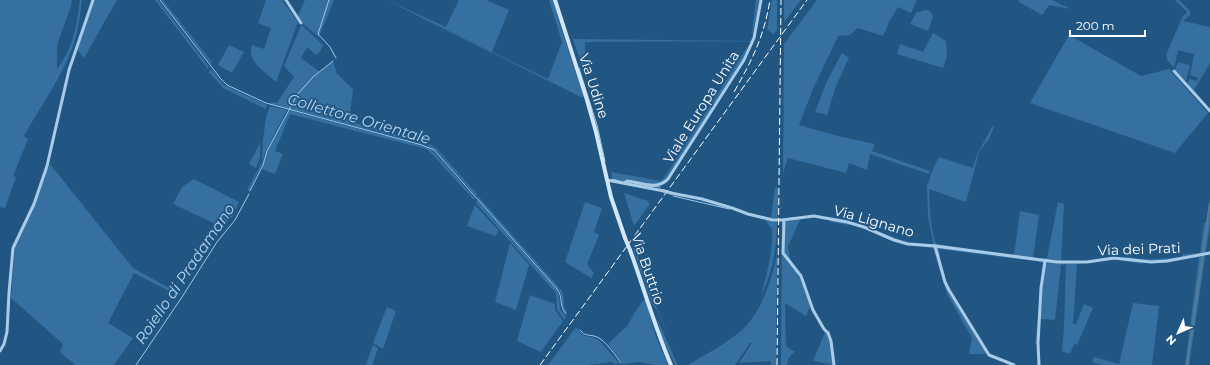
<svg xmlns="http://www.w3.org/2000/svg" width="1210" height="365" font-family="Montserrat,sans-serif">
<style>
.green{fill:#3570a0}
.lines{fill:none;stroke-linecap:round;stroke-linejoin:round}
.stream{stroke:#9cc8ea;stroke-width:1}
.canal{stroke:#547a9a;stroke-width:2.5}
.street{stroke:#a8cce8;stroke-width:3}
.secondary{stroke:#d3e6f7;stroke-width:4}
.rail{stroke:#fff;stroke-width:1;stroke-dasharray:7 3;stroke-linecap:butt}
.street-bridge{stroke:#a8cce8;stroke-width:3}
.secondary-bridge{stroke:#d3e6f7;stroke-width:4}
.labels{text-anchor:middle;stroke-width:3.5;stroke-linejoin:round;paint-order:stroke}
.street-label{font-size:14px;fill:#fff;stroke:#215683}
.water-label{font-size:15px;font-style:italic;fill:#b4d5f0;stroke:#215683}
</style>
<rect width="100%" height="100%" fill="#215683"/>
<g class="green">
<path d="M0,0H72L71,6L57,45V69C73,49 77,25 80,0H82C80,16 78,31 73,46C62,77 40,107 24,136L28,139L13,176L16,177L5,208L0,207Z"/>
<path d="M94,0H117L84,58L77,49Z"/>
<path d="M155,0H158L209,67L208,69Z"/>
<path d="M161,0H163L212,62L211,64Z"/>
<path d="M266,0H282L298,22L276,82C266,73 246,61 252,45L264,49L271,28L258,23Z"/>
<path d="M305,0H334L319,37L303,24L298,15Z"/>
<path d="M386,0L446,27L459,0H486L509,10L492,52L548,79L562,42L549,0H553L562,31L584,97H581Z"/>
<path d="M756,0H759C756,20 752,39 744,57L673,169C671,173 668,177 665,180C656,189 638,182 627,179L623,182L613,180L611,172L660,181L664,178L751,41L585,42V72L598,113L573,39L751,41Z"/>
<path d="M772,0H777V30L774,34L767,30Z"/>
<path d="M784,0H801L784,22Z"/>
<path d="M817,0H917L911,13L898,7L889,22L883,36L858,28L850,35L838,36L813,89L799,125L838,136L875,144L872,151L930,171L929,174L870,154L867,170L849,163L846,173L788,158L783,173L784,44Z"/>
<path d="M1019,0H1052L1071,9L1049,5L1042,15L1019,2Z"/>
<path d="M1175,0H1179L1190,11V15L1183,21L1210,27V63L1194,90L1210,109L1188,84L1189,79L1197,81L1198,78L1190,75L1194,54L1178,50L1174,68L1168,61L1166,55L1182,18L1187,12Z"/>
<path d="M925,10L930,11L933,16L928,31L910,24L916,13Z"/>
<path d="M301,26H303L323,45L320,52L316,55L307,47L301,58L320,72L319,73L333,61L337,74L353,89L349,121L431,145L437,149L477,194L476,196L436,151L427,145L271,104V102L277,103L294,77L284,66Z"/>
<path d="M933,33L946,41L947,56L943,68L897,54L900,44L923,52Z"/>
<path d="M1069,35L1141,76L1169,69L1208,113L1175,153L1030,103Z"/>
<path d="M229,45L244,52L232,73L218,65Z"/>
<path d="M842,53L849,58L836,86L827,115L815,112L826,83Z"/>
<path d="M1178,62L1190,65L1186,81L1175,70Z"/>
<path d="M211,69L224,85L267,105L266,109L223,88L209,72Z"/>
<path d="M270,106L287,110L266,151L262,164L249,191L247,190L262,162L263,140L266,117Z"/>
<path d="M289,110L427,147L434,152L475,198L474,200L432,154L426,149L290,114L275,151L283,154L275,174L262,169L267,151Z"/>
<path d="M992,127H994L989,139L979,152L966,202L929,189C930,203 930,234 937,244L1014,255L1020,211L1039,215L1033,258L1043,259L1045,258H1047L1058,202L1064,204L1061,262L1089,261L1126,258L1127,257C1145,260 1163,259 1181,257L1183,254L1200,253L1204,223L1206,222L1210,199V225L1189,365H1185L1199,257L1174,261L1143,263L1142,264L1114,259L1077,264L1073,324H1076L1084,304L1093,308L1077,345L1074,344L1070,354L1062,351L1064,326L1066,264L1061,265L1055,320L1040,319L1038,341L1035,345L1043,263L1041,262L939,249L940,258L949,293L986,352L985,354H969L972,338L947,294L933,248L906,245L890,240L873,232L856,226L830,222V220L821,219L823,216L848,220L906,242L932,244L933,242L928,217L927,183H929L931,173L939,157L973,168C977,150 985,142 992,127Z"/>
<path d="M260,143V157L256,168L249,164Z"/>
<path d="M50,164L133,268L180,294L179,296L134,273L108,323L133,338L114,365H75L60,352L63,344L11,298L15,246Z"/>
<path d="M194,179L239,202L232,217L222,227L173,204L182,187Z"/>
<path d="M775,188H778V219L771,218Z"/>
<path d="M624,193L648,201L650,204L634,226Z"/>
<path d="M478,196L562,291C565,298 562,306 567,312L566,313C559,305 564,299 559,290L477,198Z"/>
<path d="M477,200L557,290L559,295L560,309L566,317L564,320L557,309L556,294L554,291L476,203Z"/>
<path d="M585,202L602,208L594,232L599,235L587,264L594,273L591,278L565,262Z"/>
<path d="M475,205L498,230L496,236L467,226Z"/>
<path d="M801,218L788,246L790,259L801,281L810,306L806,316L785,303L786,343L787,347L795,352H794L788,359L787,365H781L782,222Z"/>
<path d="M765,220L777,222C777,248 773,272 761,295C767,273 773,252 772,229Z"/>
<path d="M510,243L529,265L516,310L495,302Z"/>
<path d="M636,246L635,248C646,283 661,317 675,351L657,310L652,304L633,249Z"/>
<path d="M777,255L776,365H771L770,361L739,363L752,343H750L735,365H688C706,354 726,344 742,330C762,311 771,281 777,255Z"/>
<path d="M530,295L555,304V310L563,321L541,352L517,341Z"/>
<path d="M645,298L655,334L668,365H656L639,362L623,364L608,344L628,325L635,312Z"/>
<path d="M1133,303L1159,306L1152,365H1102L1092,362L1094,357L1119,364Z"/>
<path d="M387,307L396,311L383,349L373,343Z"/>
<path d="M656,316L675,359L678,365H675L662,337Z"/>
<path d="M576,327C587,342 590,333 600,341L620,364H614L612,362L587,365H548Z"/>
<path d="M830,330L833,365L813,361L825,332Z"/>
<path d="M373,345L378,348L372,365H366Z"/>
</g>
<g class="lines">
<g class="stream">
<path d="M160,0L221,79L227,85L266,103L422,145L434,150L557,289C564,298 558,305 566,314"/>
<path d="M329,0L318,34L330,47L336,58"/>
<path d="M579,68L597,125L605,161"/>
<path d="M612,179L623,182"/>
<path d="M647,186L660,187"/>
<path d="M250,191L263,165L267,151L297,95L313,77L333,61"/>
<path d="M673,196L729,209"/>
<path d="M580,330C585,337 590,334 597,337C604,339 617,357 621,363"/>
<path d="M136,365L182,297L217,242L235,220L249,194"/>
</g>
<path class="canal" d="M1187,365L1210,204"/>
<g class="street">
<path d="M286,0L301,23"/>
<path d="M1174,71L1210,111"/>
<path d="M607,180L664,191"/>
<path d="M624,183L627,181C640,182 657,191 668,179L744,60L754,38L761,0"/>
<path d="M671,193L702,199L732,208L748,214L773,220H782L814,216L847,222L864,227L894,240L908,244L935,246L1057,262H1087L1114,258L1151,262L1167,261L1210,253"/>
<path d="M784,220L783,253L801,276L813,310L824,329L828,333L831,341L834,365"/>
<path d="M935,246L945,282L949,290L989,355L1014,365"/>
<path d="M0,351L4,344L7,332L9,293L13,248L34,204L47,166L69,70L93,0"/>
<path d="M1039,365L1038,343L1041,288L1045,261"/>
</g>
<g class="secondary">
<path d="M555,0L587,100L596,132L611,197L625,238"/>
<path d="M630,250C644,288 655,328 671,365"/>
</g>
<g class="rail">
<path d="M734,92C752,60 764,37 770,0"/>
<path d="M540,365L807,0"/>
<path d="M777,365L781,0"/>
</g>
<path class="street-bridge" d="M664,191L671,193"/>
<path class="secondary-bridge" d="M625,238L630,250"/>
</g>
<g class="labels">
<g class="street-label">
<text transform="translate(594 86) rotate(72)" y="5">Via Udine</text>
<text transform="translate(701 107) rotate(-58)" y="5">Viale Europa Unita</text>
<text transform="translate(874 221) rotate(16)" y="5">Via Lignano</text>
<text transform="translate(1139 249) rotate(-2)" y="5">Via dei Prati</text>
<text transform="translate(648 269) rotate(71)" y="5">Via Buttrio</text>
</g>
<g class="water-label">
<text transform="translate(359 119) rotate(16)" y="5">Collettore Orientale</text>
<text transform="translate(185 274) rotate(-56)" y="5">Roiello di Pradamano</text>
</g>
</g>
<g transform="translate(1178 333) rotate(225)" stroke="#215683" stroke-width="3" paint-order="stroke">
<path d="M0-3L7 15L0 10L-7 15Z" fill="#ffffff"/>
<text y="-6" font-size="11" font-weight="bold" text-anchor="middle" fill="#ffffff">N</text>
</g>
<path d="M1070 30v6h75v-6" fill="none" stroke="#ffffff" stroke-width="2"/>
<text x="1076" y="30" font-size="12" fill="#ffffff" stroke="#215683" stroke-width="3" paint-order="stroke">200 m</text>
</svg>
